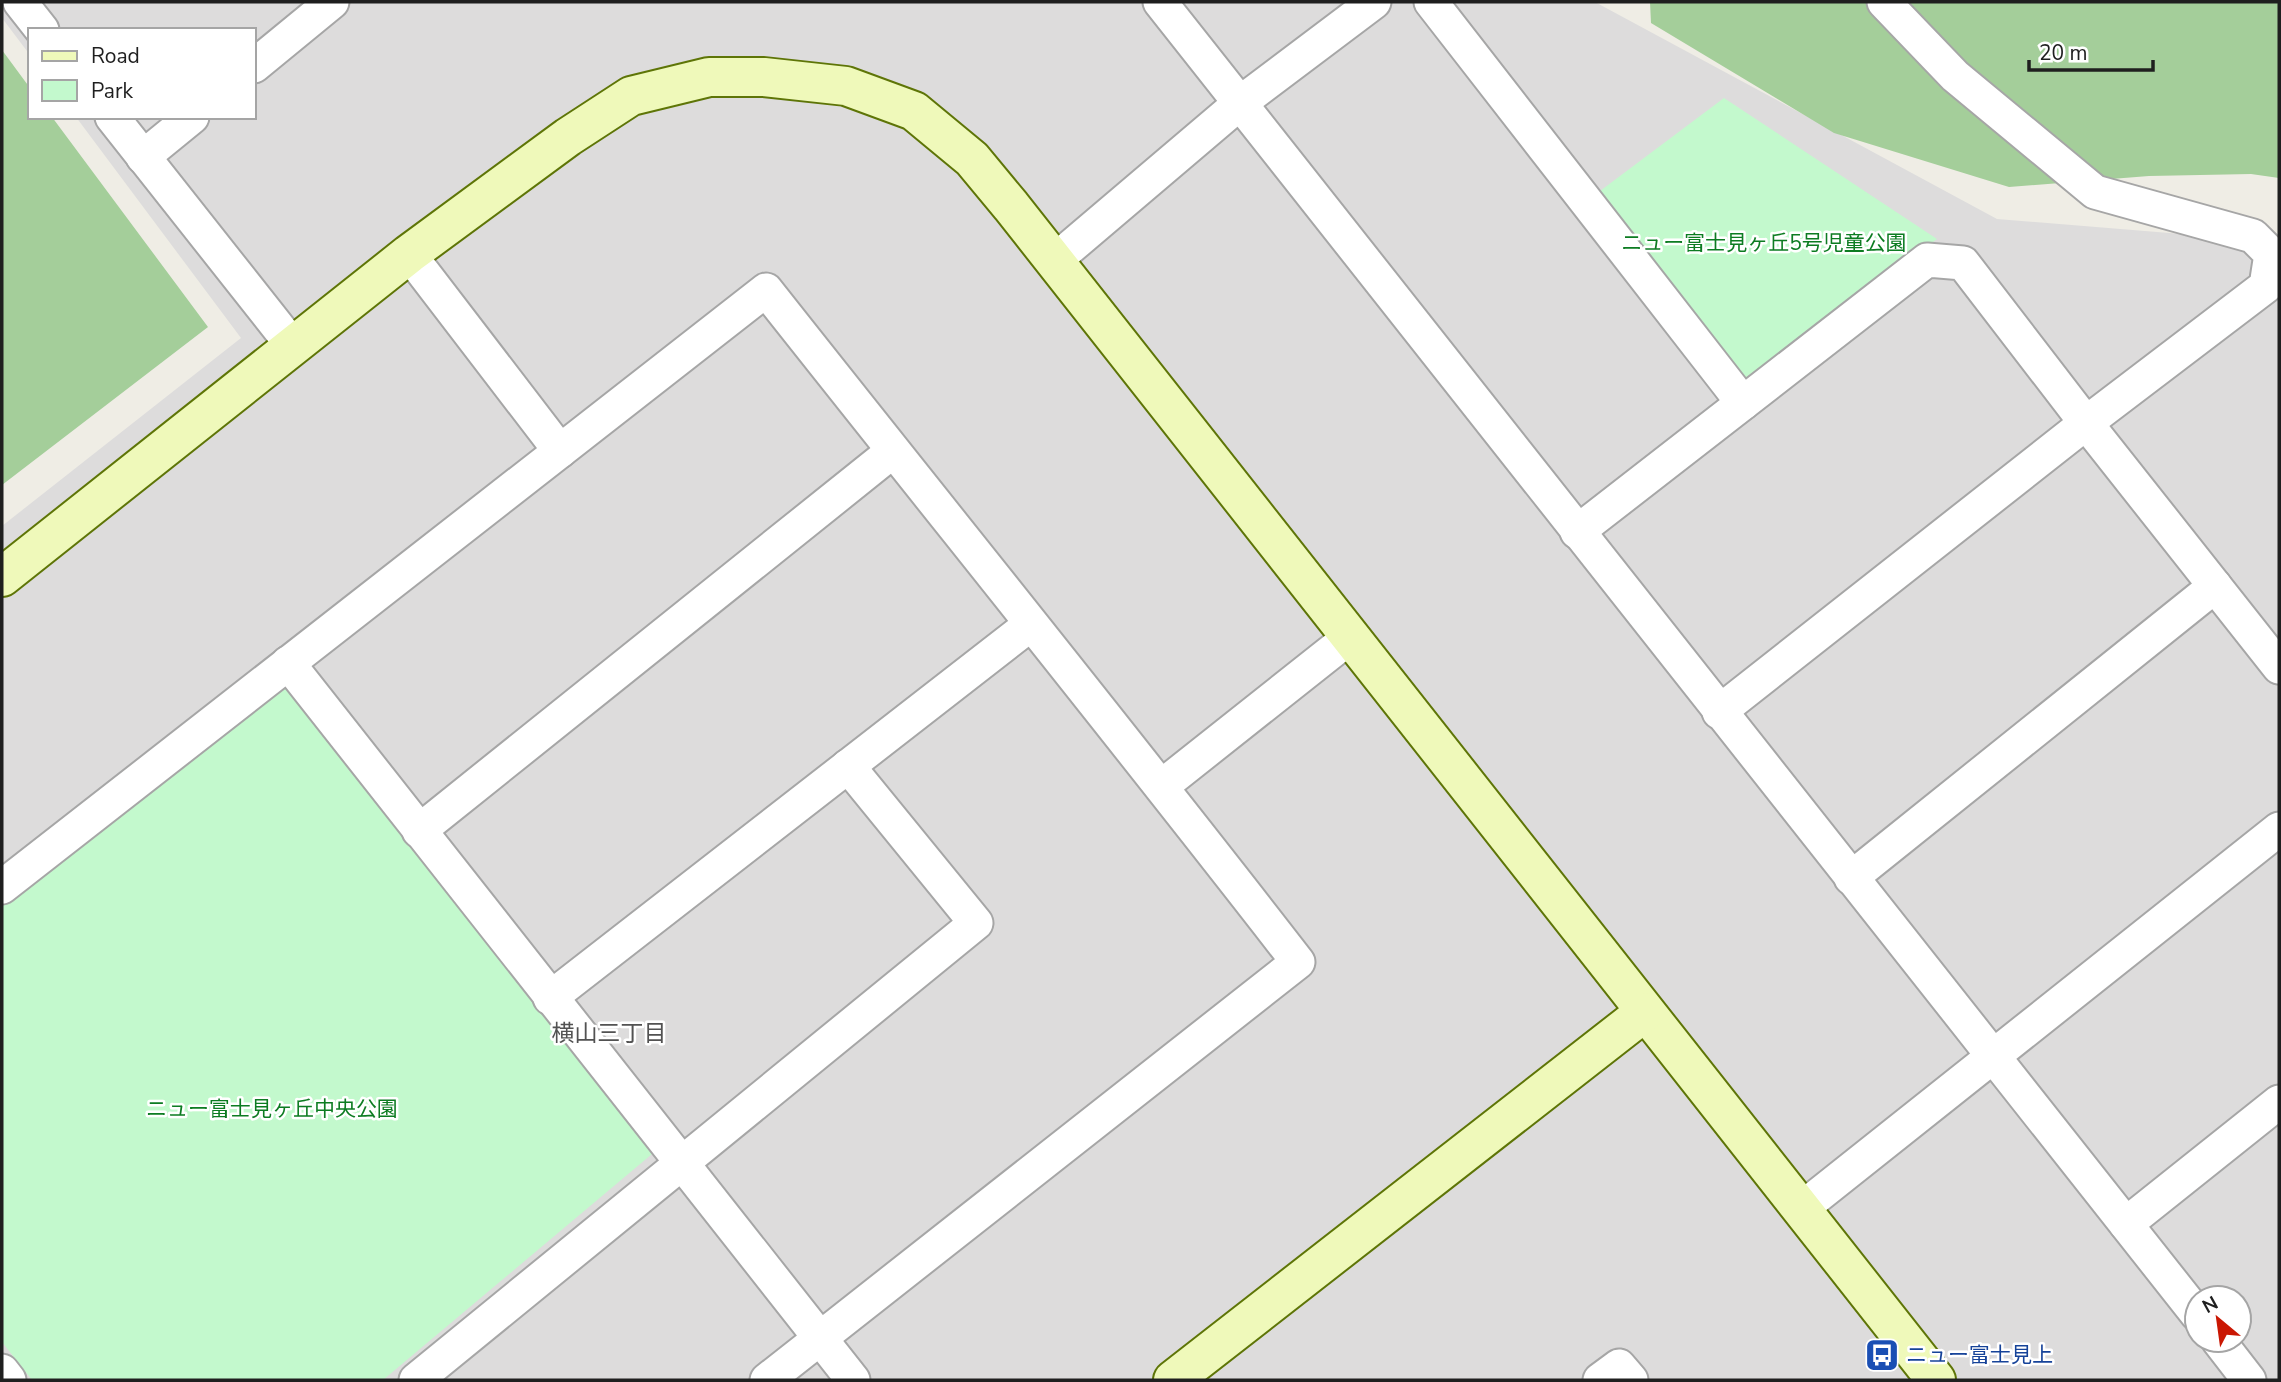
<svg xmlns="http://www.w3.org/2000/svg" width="2281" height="1382" font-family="'Nunito Sans','Noto Sans JP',sans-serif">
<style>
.residential{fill:#dddcdc;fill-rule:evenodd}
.forest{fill:#a4ce9a}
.park{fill:#c3f9cd}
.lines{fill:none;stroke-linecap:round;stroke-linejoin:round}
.street-casing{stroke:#a6a6a6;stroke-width:37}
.secondary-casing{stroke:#5e7507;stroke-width:42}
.street{stroke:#fff;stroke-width:33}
.secondary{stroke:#eff9ba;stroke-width:38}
.labels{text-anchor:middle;stroke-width:5;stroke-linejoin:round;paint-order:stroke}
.park-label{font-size:21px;fill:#0d7c22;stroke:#fff}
.transit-label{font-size:21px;fill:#164399;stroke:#fff;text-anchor:start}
.neighbourhood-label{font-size:23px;fill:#525252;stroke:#fff}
</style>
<rect width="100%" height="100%" fill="#efede5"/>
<path class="residential" d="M2,2H1595L1997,219L2279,242V1380H2V526L241,338L76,117H254V30H30V55L2,18ZM2197,1298H2239V1340H2197Z"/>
<g class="forest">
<path d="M1650,2H2279V178L2251,174L2149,176L2009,187L1834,133L1651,23Z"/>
<path d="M2,50L30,88V117H52L208,327L2,485Z"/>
</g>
<g class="park">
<path d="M1724,98L1937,239L1745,378L1600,191Z"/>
<path d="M284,687L652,1154L383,1380H32L2,1342V907Z"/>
</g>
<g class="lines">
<g class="street-casing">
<g id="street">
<path d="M20,2L42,30"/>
<path d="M1160,2L2197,1314"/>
<path d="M1431,2L1743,403"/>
<path d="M254,66L332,2"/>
<path d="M112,117L293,346"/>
<path d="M143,157L192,117"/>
<path d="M409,254L560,451"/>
<path d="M1054,261L1240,103L1374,2"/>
<path d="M1577,532L1927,260L1963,263L2086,423L2279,667"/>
<path d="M288,663L853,1380"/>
<path d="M1719,712L2086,423L2266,286L2271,254L2253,236L2095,192L1955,76L1884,2"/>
<path d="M1162,786L1350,637"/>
<path d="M419,831L893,451"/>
<path d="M1851,878L2215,586"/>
<path d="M2,887L766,290C943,514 1123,736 1298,962L767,1380"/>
<path d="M550,998L1031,624"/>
<path d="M1801,1209L2279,829"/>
<path d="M2126,1224L2279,1102"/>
<path d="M2218,1340L2249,1380"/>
<path d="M2,1371L9,1380"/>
<path d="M416,1380L976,923L848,766"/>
<path d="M1600,1380L1619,1366L1631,1380"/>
</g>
</g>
<g class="secondary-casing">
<g id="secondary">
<path d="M2,577L409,254L568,137L631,96L709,77H764L846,86L914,111L972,159L1011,206L1936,1380"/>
<path d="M1173,1380L1645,1012"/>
</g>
</g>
<use href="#street" class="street"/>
<use href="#secondary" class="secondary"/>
</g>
<defs>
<g id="bus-square" transform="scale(1.75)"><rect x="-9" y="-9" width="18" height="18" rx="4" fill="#1a4fb4" stroke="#fff"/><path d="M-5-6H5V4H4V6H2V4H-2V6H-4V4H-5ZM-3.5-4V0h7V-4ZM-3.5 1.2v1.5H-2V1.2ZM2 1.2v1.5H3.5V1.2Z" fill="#fff"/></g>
</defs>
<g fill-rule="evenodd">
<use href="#bus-square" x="1882" y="1355"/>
</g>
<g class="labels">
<g class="park-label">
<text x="1764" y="250">ニュー富士見ヶ丘5号児童公園</text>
<text x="272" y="1116">ニュー富士見ヶ丘中央公園</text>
</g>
<g class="transit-label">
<text x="1906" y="1362">ニュー富士見上</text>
</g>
<g class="neighbourhood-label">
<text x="609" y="1041">横山三丁目</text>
</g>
</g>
<rect width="2281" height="1382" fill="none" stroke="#1f1f1f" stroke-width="7"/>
<rect x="28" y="28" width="228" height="91" fill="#ffffff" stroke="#a5a5a5" stroke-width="2"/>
<rect x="42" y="51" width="35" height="10" fill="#eff9ba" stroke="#a5a5a5" stroke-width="2"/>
<text x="91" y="63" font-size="21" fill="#1f1f1f">Road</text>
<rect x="42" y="80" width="35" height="21" fill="#c3f9cd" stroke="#a5a5a5" stroke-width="2"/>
<text x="91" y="98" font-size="21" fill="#1f1f1f">Park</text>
<g transform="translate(2218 1319) rotate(331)"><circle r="33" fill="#ffffff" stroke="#a5a5a5" stroke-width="2"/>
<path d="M0-5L12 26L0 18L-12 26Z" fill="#ca1703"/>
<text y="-10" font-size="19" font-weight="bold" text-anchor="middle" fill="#1f1f1f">N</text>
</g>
<path d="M2029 60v10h124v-10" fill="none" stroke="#1f1f1f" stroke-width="3.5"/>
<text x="2039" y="60" font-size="21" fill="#1f1f1f" stroke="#ffffff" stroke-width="5" paint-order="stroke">20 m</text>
</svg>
